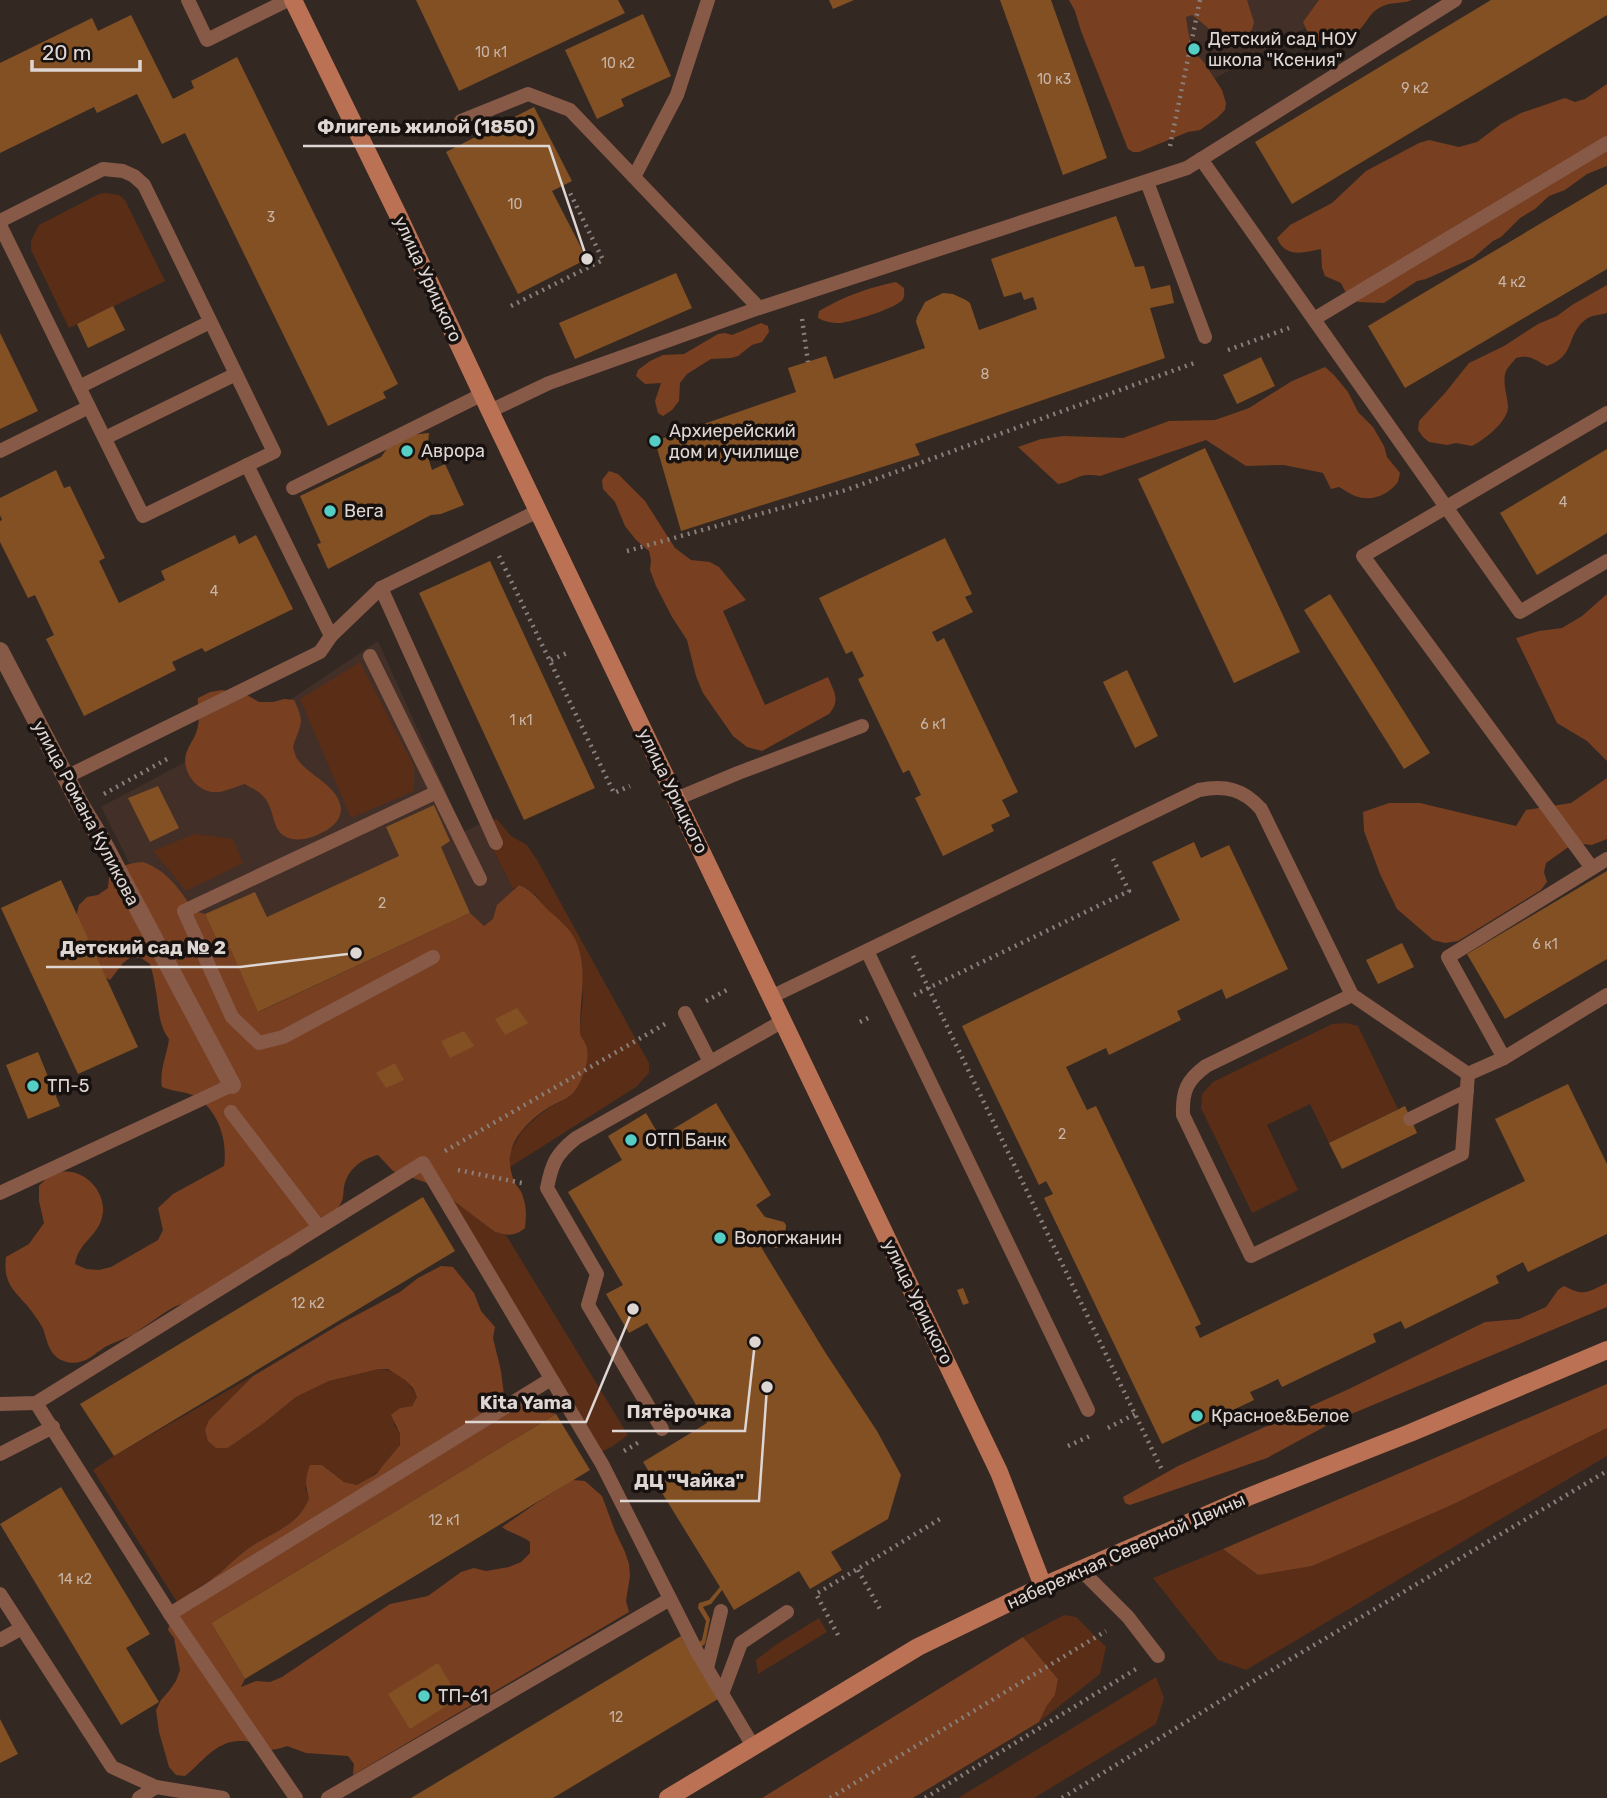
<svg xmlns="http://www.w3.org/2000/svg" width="1607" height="1798" font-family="Rubik,sans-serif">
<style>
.built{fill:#412f28}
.green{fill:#5a2d17}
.forest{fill:#783f21}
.building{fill:#835024}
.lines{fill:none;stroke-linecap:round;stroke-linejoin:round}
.path{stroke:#897f7b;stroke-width:4.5;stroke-dasharray:2 5;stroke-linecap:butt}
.service{stroke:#875947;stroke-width:14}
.minor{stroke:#875947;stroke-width:18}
.secondary{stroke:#bb7254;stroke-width:18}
.poi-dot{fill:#55cec6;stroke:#171210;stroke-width:2.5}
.labels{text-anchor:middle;stroke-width:7;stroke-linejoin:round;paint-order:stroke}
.number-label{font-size:14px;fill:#c7b4a7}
.poi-label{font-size:18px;fill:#ded6d3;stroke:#171210;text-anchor:start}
.street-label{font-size:18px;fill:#ded6d3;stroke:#171210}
.leader{fill:none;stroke:#ded6d3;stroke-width:2.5}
.callout-dot{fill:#ded6d3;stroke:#171210;stroke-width:2.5}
.callout-label{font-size:19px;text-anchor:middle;font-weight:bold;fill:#ded6d3;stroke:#171210;stroke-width:7;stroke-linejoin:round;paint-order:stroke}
</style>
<rect width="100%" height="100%" fill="#342823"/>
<g class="built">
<path d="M1096,0H1356L1153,113Z"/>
<path d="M378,641L464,832L480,824L513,889L562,1017L277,1155L101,807L245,730Z"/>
</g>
<g class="green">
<path d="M105,193L119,195L125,200L165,281L69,328L31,250V241L39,225L99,194Z"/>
<path d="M360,662L414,766V791L351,818L300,699Z"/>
<path d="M497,819L511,836L527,845L537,860L649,1063V1073L636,1087L510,1167V1152L522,1131L538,1116L552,1106L568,1098L575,1092L585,1070L586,1045L579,1035L583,999L580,955L572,934L544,906L537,896L526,888L519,885L513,889L480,824Z"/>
<path d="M194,834L233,839L243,863L186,891L153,851Z"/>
<path d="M1346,1023L1358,1026L1398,1109L1329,1143L1310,1104L1267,1125L1298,1190L1252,1213L1201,1108L1202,1094L1213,1082L1332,1024Z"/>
<path d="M444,1191L495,1232L506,1235L628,1435L613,1446L596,1455Z"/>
<path d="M379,1369C397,1370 409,1381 417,1397L412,1406L400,1408L394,1425C395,1426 400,1433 400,1435C405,1453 371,1478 357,1485L344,1482L322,1465L305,1488L309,1498L305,1508L288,1526L244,1551L216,1576L177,1602L93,1470L114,1456L253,1376L209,1420L235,1443L264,1423L296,1397L329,1381Z"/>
<path d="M1607,1428V1456L1246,1670L1218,1660L1153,1578L1223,1549L1258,1575L1456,1503Z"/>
<path d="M1064,1615L1076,1617L1106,1647L1100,1674L1039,1722L1046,1707L1055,1695L1058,1679L1023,1637Z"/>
<path d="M819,1618L827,1632L758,1674L756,1660L777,1644Z"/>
<path d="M1156,1677L1164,1698L1156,1724L1034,1798H958Z"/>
</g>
<g class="forest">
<path d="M1069,0H1247L1254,22L1252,30C1243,37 1230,41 1219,39L1206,26L1192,15L1186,17L1188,31L1193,51L1203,61L1222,90L1226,103L1225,110L1217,118L1200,130L1188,132L1139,152H1133L1128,149L1081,31L1075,11Z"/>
<path d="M1319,0H1412C1400,5 1390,0 1376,10C1369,15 1365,25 1358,31C1334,51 1316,55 1303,22Z"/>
<path d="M1607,84V166L1587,174L1565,190L1549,196L1535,209L1520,218L1501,237L1493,241L1473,258L1426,279L1417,281L1384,303L1358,302L1345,291L1341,283L1325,276L1322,268L1321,249C1303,253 1285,258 1277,238L1290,225L1332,203L1366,171L1419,143L1429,140L1459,147L1477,142L1501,124L1521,113L1565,98L1575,102L1585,99Z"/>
<path d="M896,282L904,288C904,292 905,296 903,299C898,308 851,322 840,323C832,323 825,322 818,318L819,311C845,296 867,288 896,282Z"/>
<path d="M1607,285V313C1600,315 1591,315 1585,320C1566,335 1576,356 1547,366C1535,360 1530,354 1516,358C1513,362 1508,367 1506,371C1502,381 1507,395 1508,405C1510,420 1484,440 1472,446L1456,443L1447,445L1429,442L1423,437L1418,430L1419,421L1445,393L1469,363L1504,346L1538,324L1557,316L1572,305Z"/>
<path d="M761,323L768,326L769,332L762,342L752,345L738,356L731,358L711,359L687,374L680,383L679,401L672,410L663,416L658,413L655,401L661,383L645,384L636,376L638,370L650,361L663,355L684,354L718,334L725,333L732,335Z"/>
<path d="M1325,367L1334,375L1348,392L1358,412L1373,427L1384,446L1387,457L1400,473L1398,482C1388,495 1372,502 1355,496C1350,494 1345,490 1339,487L1331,489L1323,473L1284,465L1246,466L1206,440L1100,476C1077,472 1077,481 1058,484L1018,447L1041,439L1064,436L1123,438L1169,421L1215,420L1249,408L1292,381Z"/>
<path d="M609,471L618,474L645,501L675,548L691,560L710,562L719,567L746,600L723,611L765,705L828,677C834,692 841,700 829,714L762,751L747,747L733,736L703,693L696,676L687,640L672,617L656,586L650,570L651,560L649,551L636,540L625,526L615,502L603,489L602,480Z"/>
<path d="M1607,594V761L1587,741L1557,723L1516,638L1539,631L1562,628L1582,616Z"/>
<path d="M222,690L247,695L259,702H273L284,699L294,700C306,724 300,724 293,747C294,750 295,754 296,757C307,775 334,783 340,804C343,813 338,822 331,827C316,839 285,848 276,826C272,816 271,804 263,796C259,791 251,788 245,784C236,786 228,791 219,792C198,795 179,770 187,751C191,741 196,737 198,726C200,717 197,708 198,698L210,692Z"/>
<path d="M1607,778V839L1592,845L1574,843L1546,863L1544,872L1547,882L1541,890L1458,941L1445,943L1433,940L1397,909L1380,874L1364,831L1363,812L1389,803H1420L1516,826L1526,810L1571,803Z"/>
<path d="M143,862C168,871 180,890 194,911L205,914L222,951L230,948L259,1012L470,913L484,926L493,919L497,905L519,885C532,890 538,899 547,909C555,916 563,923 570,931C591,959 579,1000 580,1031C580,1038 584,1039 586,1045C591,1058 583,1079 575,1091C570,1098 561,1101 553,1105C537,1114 515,1132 511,1152C508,1161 511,1174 515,1183C518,1188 522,1191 523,1197C527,1207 526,1218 525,1228C515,1236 508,1236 495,1232L433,1185L393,1171L378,1155C362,1159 348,1168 344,1187C343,1192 344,1198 341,1203C334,1217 301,1250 286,1257C285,1257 276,1260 275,1260C250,1273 225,1288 199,1300C191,1303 182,1303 174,1307C160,1315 147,1325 134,1334C125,1339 114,1342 105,1347C93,1355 83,1366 67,1362C52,1358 49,1348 45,1335C44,1328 39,1322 35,1316C20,1293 2,1289 6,1257L29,1244L44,1223L39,1201V1186C44,1181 49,1175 56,1173C80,1165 105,1188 103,1212C100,1237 79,1240 75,1264L86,1269L99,1270L111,1267L158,1240L163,1230L158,1208L173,1194L224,1166C228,1140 218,1110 195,1096C185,1091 173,1092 162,1087C159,1071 167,1055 169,1039C157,1023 159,1004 155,986C154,978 152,971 150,964L141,958L131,957L123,963L110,980L101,975L76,917L79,905L87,897L98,895L108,888L109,877C120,866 128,863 143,862Z"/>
<path d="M441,1266L453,1267L474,1293L481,1311L495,1327L493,1338L501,1371L504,1395L513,1403L556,1414L211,1623L245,1679L241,1687L256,1681L270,1682L282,1677L390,1604L428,1596L461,1572L474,1568L486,1571L509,1567L521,1562L530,1553V1542C521,1535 511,1534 502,1527L541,1500L573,1480L585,1481L602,1496L615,1531L625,1552L629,1564L630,1576L626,1601L629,1612L353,1775L354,1764L348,1756L306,1753L287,1746C259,1757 261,1740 240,1741C215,1741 202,1763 185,1776L176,1775L169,1767L159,1732L156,1710L161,1700L169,1691L176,1681L180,1670L174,1638L168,1630C175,1604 202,1587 222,1571C232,1562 241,1553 252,1546C274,1532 299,1525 309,1498C305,1485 305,1478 310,1465H322L344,1482L357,1485L376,1474L400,1445V1434L391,1415L400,1408L412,1406L417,1397L413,1388L405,1380L388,1369H379L329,1381L296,1397L264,1423L235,1443L227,1448H216L208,1441L205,1430L209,1420L253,1376L340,1324L400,1292L418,1278Z"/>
<path d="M1607,1283V1307L1337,1420L1267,1458L1130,1505L1125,1503L1123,1497L1178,1466L1349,1389L1485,1322L1519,1319L1546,1307L1558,1290L1564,1286C1585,1297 1587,1292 1607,1283Z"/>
<path d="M1607,1384V1428L1456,1503L1312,1566L1258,1575L1223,1549Z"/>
<path d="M1023,1637L1058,1679L1055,1695L1046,1707L1039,1722L913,1798H762Z"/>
</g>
<g class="building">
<path d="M416,0H618L625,13L459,91Z"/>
<path d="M829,0H854L833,9Z"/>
<path d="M1000,0H1051L1107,158L1063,175Z"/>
<path d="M1491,0H1607V15L1292,204L1255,142Z"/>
<path d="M643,14L671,76L621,99L624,106L597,119L565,50Z"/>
<path d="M131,15L173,99L194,88L191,81L237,57L398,384L383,392L386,398L328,426L185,133L162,144L137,94L97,113L94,107L0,153V63L92,18L98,31Z"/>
<path d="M534,107L572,181L552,191L587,259L518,294L446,152Z"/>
<path d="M1607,184V269L1405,388L1368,326Z"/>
<path d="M1116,216L1135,267L1144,266L1151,289L1170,285L1174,303L1150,308L1165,358L915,444L920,455L681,531L655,441L796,392L788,368L826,356L834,379L925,348L916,322L917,317L925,302L943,293L953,294L966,300L970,303L979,330L1037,309L1033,297L1024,300L1021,292L1004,297L991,259Z"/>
<path d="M676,273L692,308L575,359L559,323Z"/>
<path d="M113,306L125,330L88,348L77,324Z"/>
<path d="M0,333L38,411L0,429Z"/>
<path d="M1261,357L1275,386L1237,404L1223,375Z"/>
<path d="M429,433L427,454L432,470L445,464L464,505L441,514L431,515L328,569L317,544L321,543L300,496L381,457L392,442L411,435Z"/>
<path d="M1205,448L1300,652L1234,683L1138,479Z"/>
<path d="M1607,449V533L1537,575L1500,513Z"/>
<path d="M56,470L64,488L70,486L105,558L99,561L119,603L165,580L161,571L235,535L239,544L256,535L293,609L205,652L202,648L172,662L176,670L84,716L46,639L54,635L35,595L28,598L0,542V521L2,520L0,515V498Z"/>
<path d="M945,538L972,594L965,597L973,612L932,632L937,642L944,638L1018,792L1002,800L1010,816L991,825L994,831L943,856L915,798L921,795L909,770L903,773L858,679L864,676L852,651L846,654L819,598Z"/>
<path d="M490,561L595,788L524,820L419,593Z"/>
<path d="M1330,594L1430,753L1404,769L1304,610Z"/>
<path d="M1127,670L1158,736L1135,748L1103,682Z"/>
<path d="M158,786L179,828L150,842L128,798Z"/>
<path d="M434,805L450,841L441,847L470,913L258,1012L230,948L222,951L205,914L255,892L267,917L399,856L386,827Z"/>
<path d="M1194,842L1201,858L1229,845L1288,969L1226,999L1222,989L1177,1011L1181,1020L1109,1055L1106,1048L1066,1067L1087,1110L1096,1106L1201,1324L1195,1327L1200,1338L1525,1181L1495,1119L1568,1084L1607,1164V1234L1528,1272L1523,1262L1496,1276L1499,1283L1405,1329L1401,1321L1373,1334L1376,1342L1282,1387L1278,1379L1264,1386L1250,1392L1254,1400L1162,1444L1044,1198L1053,1194L1046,1181L1039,1185L962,1026L1180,920L1152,862Z"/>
<path d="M1607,871V959L1505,1019L1467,954Z"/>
<path d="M61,880L138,1047L78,1074L1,908Z"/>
<path d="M1402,943L1414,967L1378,984L1366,960Z"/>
<path d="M517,1008L528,1023L505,1035L495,1019Z"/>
<path d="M464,1031L474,1046L450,1058L441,1041Z"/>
<path d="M38,1052L60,1106L28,1119L6,1065Z"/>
<path d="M395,1063L404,1080L386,1088L376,1073Z"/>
<path d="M716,1103L771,1195L756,1205L765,1217L784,1222L786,1225L785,1241L781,1246L776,1248L758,1242L825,1352L877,1431L901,1475L888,1519L831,1552L842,1570L810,1589L799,1571L734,1610L722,1590L711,1604L703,1607L710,1619L705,1644L701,1647L718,1699L553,1798H411L681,1636L688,1649L702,1640L706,1621L698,1608L699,1603L709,1600L720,1587L643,1462L707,1423L647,1323L629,1333L606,1294L623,1285L568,1192L622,1160L608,1136L646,1113L660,1137Z"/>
<path d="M1405,1106L1417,1133L1342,1169L1329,1143Z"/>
<path d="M423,1197L455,1251L114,1456L80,1404Z"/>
<path d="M963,1288L969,1303L963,1305L957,1290Z"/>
<path d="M556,1414L590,1470L245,1679L211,1623Z"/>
<path d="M61,1487L150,1634L126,1648L159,1702L121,1725L0,1524Z"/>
<path d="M438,1663L459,1698L410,1729L388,1694Z"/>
<path d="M0,1719L18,1754L0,1763Z"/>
</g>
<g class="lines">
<g class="path">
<path d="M1170,146L1200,0"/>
<path d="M511,306L603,260L569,191"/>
<path d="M802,319L808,362"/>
<path d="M1228,350L1289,328"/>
<path d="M627,551L846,490L1197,362"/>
<path d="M499,556L614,793L630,786"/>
<path d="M551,660L567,653"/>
<path d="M104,794L167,759"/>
<path d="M913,956L1163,1472"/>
<path d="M914,995L1129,891L1113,859"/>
<path d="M706,1001L727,990"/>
<path d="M860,1022L872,1016"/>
<path d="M445,1151L665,1024"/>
<path d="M458,1170L522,1183"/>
<path d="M1108,1428L1135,1414"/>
<path d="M1068,1446L1090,1436"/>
<path d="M624,1451L641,1441"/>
<path d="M858,1570L880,1609"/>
<path d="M838,1635L816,1594L940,1519"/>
<path d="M830,1798L1106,1631"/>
<path d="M925,1798L1136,1669"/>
<path d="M1062,1798L1230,1695L1607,1471"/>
</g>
<g class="service">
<path d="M188,0L207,40L288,0"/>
<path d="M708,0L677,95L634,177L759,308"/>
<path d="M461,121L528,94L570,110L634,177"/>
<path d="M1201,159L1520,612L1607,561"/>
<path d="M1147,182L1205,337"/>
<path d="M0,221L103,169L123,171L134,176L144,185L274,452L143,516L89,407L0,451"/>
<path d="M0,225L89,407"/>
<path d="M1314,319L1607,143"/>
<path d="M79,387L210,322"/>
<path d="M490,411L549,383L759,308L1187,168L1455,0"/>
<path d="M105,438L236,374"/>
<path d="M247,465L331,636"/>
<path d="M293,488L483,394"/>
<path d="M381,588L496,843"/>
<path d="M370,656L480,879"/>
<path d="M66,777L320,652L331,636L381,588L538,511"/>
<path d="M676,799L738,773L862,726"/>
<path d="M1592,868L1363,556L1607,413"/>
<path d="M867,951L1088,1410"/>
<path d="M433,957L283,1037L259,1043L232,1017L184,911L437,792"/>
<path d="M1352,995L1206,1066C1187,1080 1182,1091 1183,1115L1251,1256L1462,1154L1468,1074"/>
<path d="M771,997L1199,790C1226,785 1243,789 1261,809L1352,995L1468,1074"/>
<path d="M685,1013L710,1062"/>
<path d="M1504,1058L1448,957L1607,859"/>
<path d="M1468,1074L1504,1058L1607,995"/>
<path d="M231,1112L319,1227"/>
<path d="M1410,1119L1467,1091"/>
<path d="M0,1193L232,1085"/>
<path d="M36,1403L170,1614L296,1798"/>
<path d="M0,1404L36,1403L423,1163L602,1464L696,1650L753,1746"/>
<path d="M662,1429L588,1305L597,1274L547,1188C552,1163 556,1154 576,1138L783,1021"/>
<path d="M0,1454L53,1427"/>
<path d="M1080,1569L1128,1617L1158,1656"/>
<path d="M0,1594L112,1767L156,1787L223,1798"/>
<path d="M170,1614L551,1379"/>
<path d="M0,1640L22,1628"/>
<path d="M707,1668L721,1611"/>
<path d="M722,1694L741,1643L787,1612"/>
<path d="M139,1798L156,1787"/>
<path d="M328,1798L670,1599"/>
</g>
<path class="minor" d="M0,651L81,806L101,839L232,1085"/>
<g class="secondary">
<path d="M293,0L399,217L490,411L999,1472L1043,1586"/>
<path d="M668,1798L918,1647L1043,1586L1248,1497L1410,1433L1607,1350"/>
</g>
</g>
<g class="poi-dot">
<circle cx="1194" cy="49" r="7"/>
<circle cx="655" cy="441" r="7"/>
<circle cx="407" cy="451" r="7"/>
<circle cx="330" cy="511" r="7"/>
<circle cx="33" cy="1086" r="7"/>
<circle cx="631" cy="1140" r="7"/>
<circle cx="720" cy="1238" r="7"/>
<circle cx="1197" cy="1416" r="7"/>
<circle cx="424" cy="1696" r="7"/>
</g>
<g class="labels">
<g class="number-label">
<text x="491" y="57">10 к1</text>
<text x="618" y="68">10 к2</text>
<text x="1054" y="84">10 к3</text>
<text x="1415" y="93">9 к2</text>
<text x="515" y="209">10</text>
<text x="271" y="222">3</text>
<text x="1512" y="287">4 к2</text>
<text x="985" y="379">8</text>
<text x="1563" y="507">4</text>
<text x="214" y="596">4</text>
<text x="521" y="725">1 к1</text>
<text x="933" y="729">6 к1</text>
<text x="382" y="908">2</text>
<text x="1545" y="949">6 к1</text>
<text x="1062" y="1139">2</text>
<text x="308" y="1308">12 к2</text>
<text x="444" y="1525">12 к1</text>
<text x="75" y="1584">14 к2</text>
<text x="616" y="1722">12</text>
</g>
<g class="poi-label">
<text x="1208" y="45">Детский сад НОУ<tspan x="1208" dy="21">школа "Ксения"</tspan></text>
<text x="669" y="437">Архиерейский<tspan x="669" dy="21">дом и училище</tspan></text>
<text x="421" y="457">Аврора</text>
<text x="344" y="517">Вега</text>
<text x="47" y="1092">ТП-5</text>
<text x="645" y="1146">ОТП Банк</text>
<text x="734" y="1244">Вологжанин</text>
<text x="1211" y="1422">Красное&amp;Белое</text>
<text x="438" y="1702">ТП-61</text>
</g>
<g class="street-label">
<text transform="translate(428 279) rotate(65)" y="6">улица Урицкого</text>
<text transform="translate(673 791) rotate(64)" y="6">улица Урицкого</text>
<text transform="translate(86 813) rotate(62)" y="6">улица Романа Куликова</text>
<text transform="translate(918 1302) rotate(64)" y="6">улица Урицкого</text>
<text transform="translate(1126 1551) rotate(-24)" y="6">набережная Северной Двины</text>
</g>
</g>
<path class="leader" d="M587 259L549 146H303M356 953L240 967H46M633 1309L586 1422H465M755 1342L745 1431H612M767 1387L759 1501H620"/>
<g class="callout-dot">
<circle cx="587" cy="259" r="7"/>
<circle cx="356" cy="953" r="7"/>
<circle cx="633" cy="1309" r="7"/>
<circle cx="755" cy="1342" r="7"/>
<circle cx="767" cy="1387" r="7"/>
</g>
<g class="callout-label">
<text x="426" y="133">Флигель жилой (1850)</text>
<text x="143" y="954">Детский сад № 2</text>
<text x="526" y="1409">Kita Yama</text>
<text x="679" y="1418">Пятёрочка</text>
<text x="689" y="1487">ДЦ "Чайка"</text>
</g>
<path d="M32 60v10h108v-10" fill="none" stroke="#ded6d3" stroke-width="3.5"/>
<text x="42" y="60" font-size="21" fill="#ded6d3" stroke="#171210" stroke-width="5" paint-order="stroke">20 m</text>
</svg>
